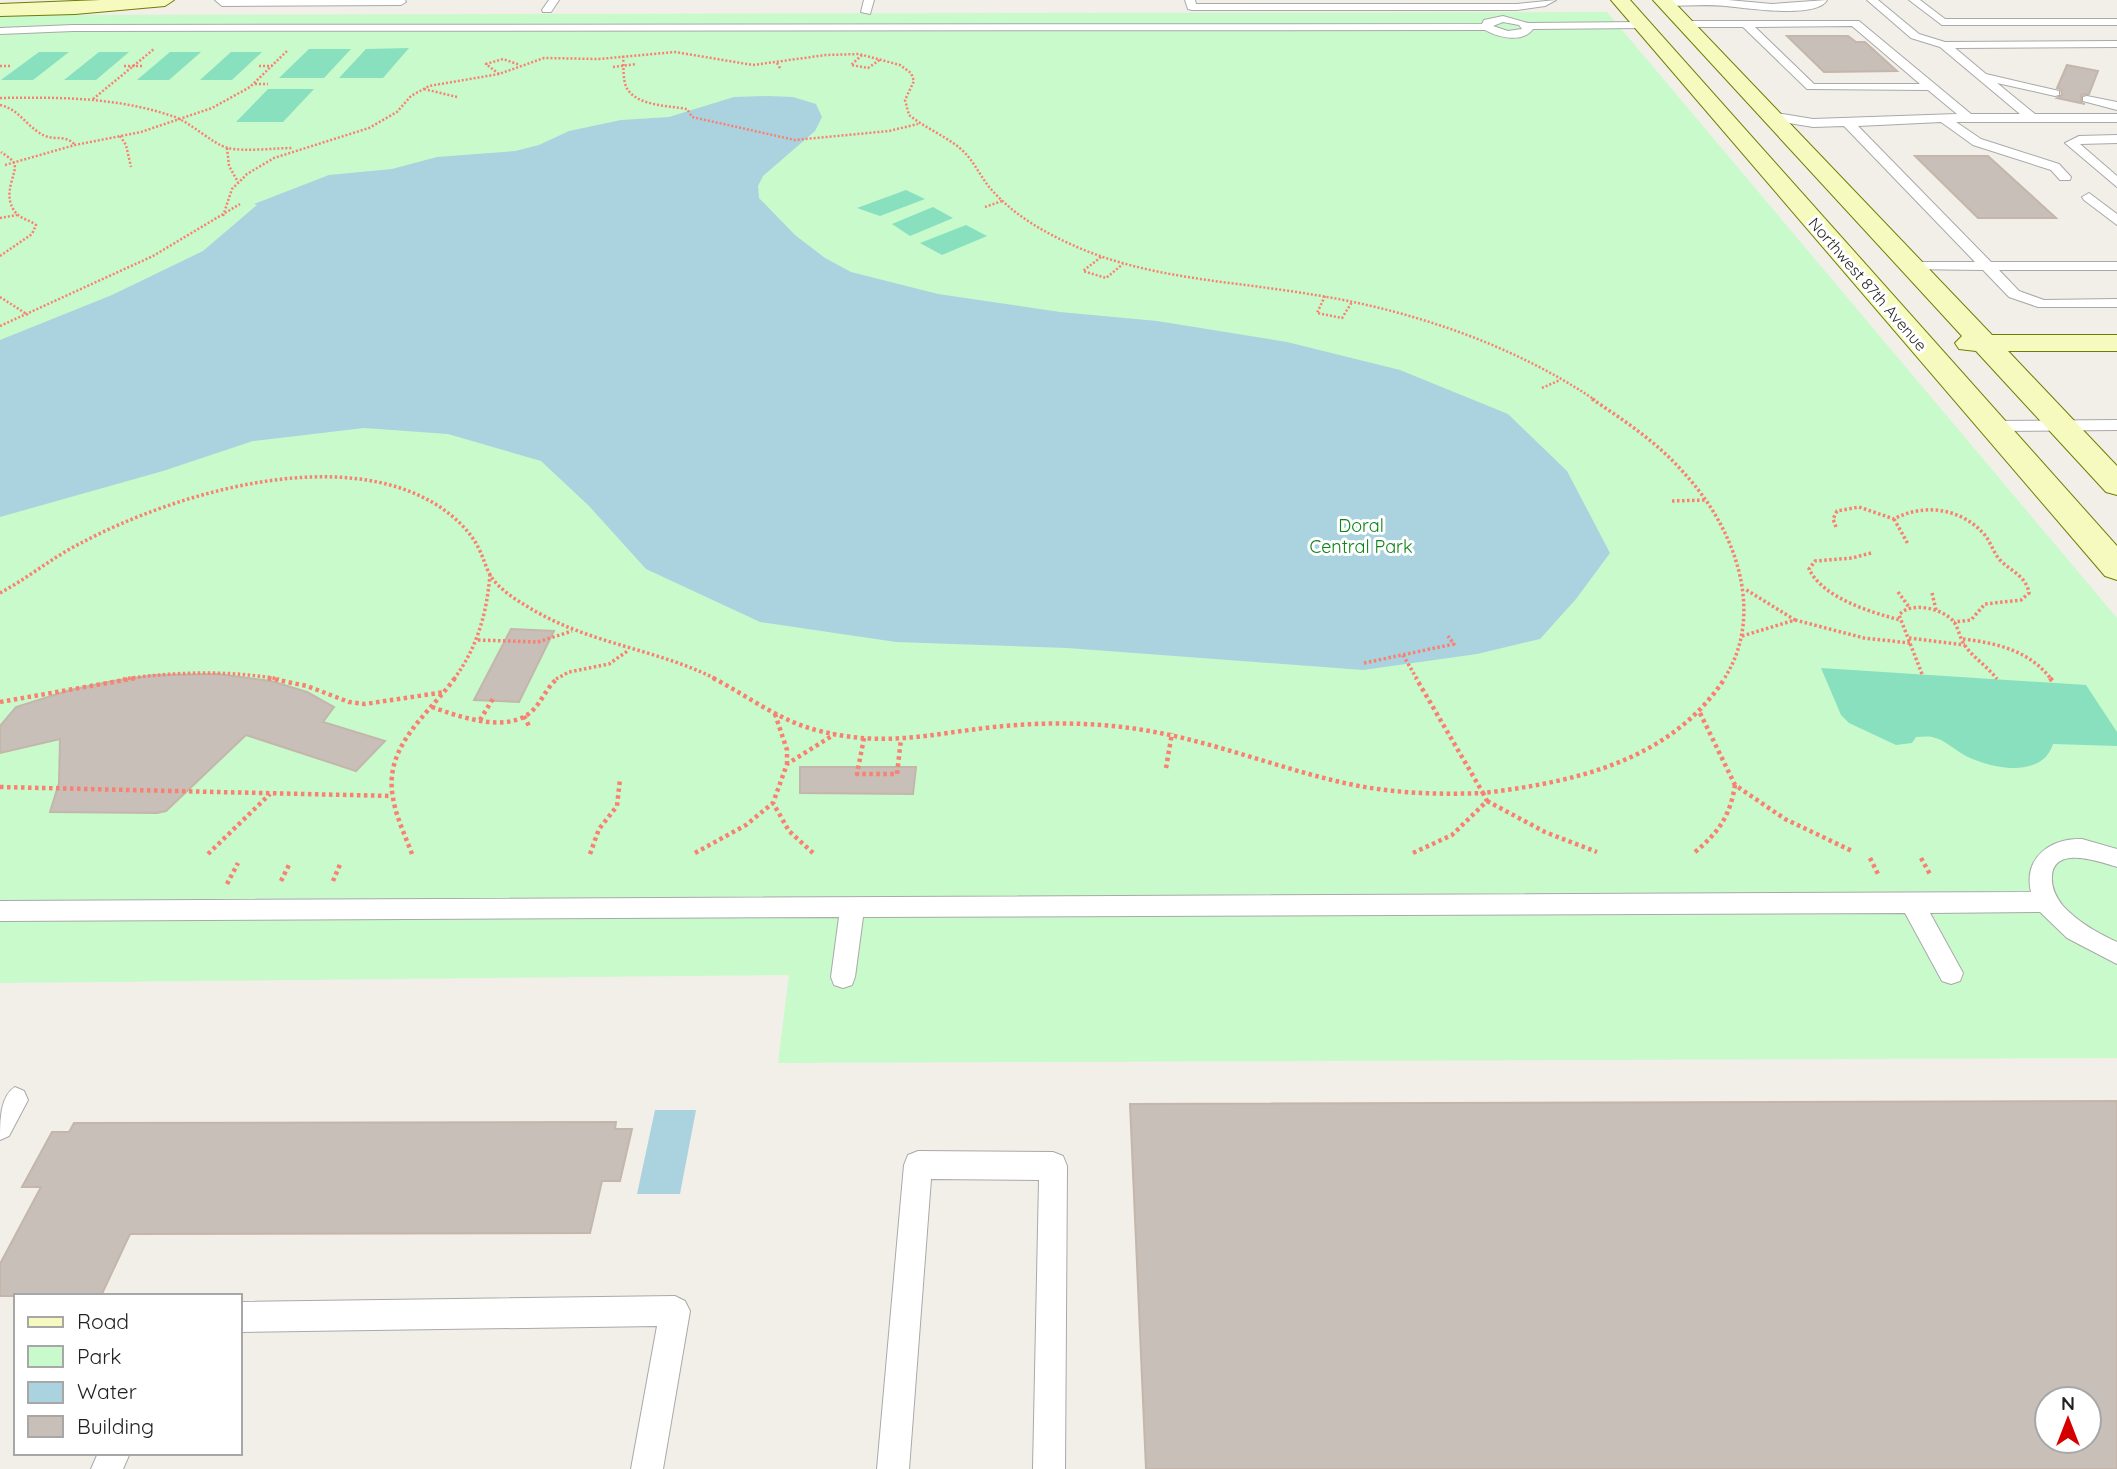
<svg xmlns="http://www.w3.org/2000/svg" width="2117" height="1469" font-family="Quicksand,sans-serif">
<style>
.park{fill:#c8facc}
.pitch{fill:#88e0be}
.water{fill:#aad3df}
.building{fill:#c7bfb8;stroke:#c4b6ab;stroke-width:2;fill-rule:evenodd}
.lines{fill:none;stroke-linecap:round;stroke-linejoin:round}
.lane-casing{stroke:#a9a9a9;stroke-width:2}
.secondary-casing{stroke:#707d05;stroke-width:2}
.path-far2{stroke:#fa8072;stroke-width:2.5;stroke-dasharray:2 2;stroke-linecap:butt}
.path-far1{stroke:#fa8072;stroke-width:3.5;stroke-dasharray:2.5 2.5;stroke-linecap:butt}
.path{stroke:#fa8072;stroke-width:4.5;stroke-dasharray:3.5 3.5;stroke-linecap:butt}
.lane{fill:#fff;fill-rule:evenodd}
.secondary{fill:#f7fabf;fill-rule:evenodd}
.labels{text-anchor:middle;stroke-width:6;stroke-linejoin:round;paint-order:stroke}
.far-street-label{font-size:16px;fill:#222;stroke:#fff}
.park-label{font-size:18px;fill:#0c8416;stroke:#fff}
</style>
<rect width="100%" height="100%" fill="#f2efe9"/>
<path class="park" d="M1607,12L2117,618V1058L778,1063L789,975L0,983V15Z"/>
<g class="pitch">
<path d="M409,48L383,78H339L366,49Z"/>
<path d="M309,49H351L324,78H279Z"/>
<path d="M39,52H69L33,80H1Z"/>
<path d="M99,52H129L96,80H64Z"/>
<path d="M170,52H201L169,80H137Z"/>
<path d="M231,52H262L232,80H200Z"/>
<path d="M268,89H314L283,122H236Z"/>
<path d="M906,190L925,199L880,216L857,208Z"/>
<path d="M933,207L953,218L910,236L892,224Z"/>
<path d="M966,225L987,236L942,255L920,243Z"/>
<path d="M1821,668L2086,685L2117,732V746L2053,744C2042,779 1992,769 1966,756C1956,751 1944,739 1932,737C1927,736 1921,737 1916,737L1912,743L1896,745L1849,723L1841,715Z"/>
</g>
<g class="water">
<path d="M768,96L793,97L816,104L822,117L815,131L763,176L758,186L759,198L795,235L825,258L851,272L938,294L1060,312L1157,321L1287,342L1400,370L1508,414L1567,471L1610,553L1576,599L1540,639L1477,654L1363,670L1067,648L896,642L760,622L646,569L589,506L541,461L448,434L364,428L253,441L163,471L0,517V340L112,295L203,251L257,205L254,204L329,175L392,169L437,157L515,151L539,145L569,131L621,120L669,117L734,97Z"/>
<path d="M655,1110H696L680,1194H637Z"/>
</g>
<g class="building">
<path d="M1787,36H1848L1856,42H1865L1897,71L1824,72Z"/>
<path d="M2067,65L2098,71L2089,94L2081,95V103L2085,104L2057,98L2062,95L2061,89L2057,88Z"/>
<path d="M1915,156H1988L2056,218H1978Z"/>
<path d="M511,629L554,631L519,702L474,700Z"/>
<path d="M217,674L271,681L307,692L334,707L323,722L385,741L356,771L246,735L166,811L157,813L50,812L59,783L60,739L0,753V726L16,707L70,690L113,681L155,675Z"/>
<path d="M800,767H916L913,794L800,793Z"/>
<path d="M2117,1101V1469H1146L1130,1104ZM2047,1399H2089V1441H2047Z"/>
<path d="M616,1122L615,1129H632L620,1181H602L590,1233L130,1234L101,1296H0V1264L41,1187H22L52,1132H69L74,1123Z"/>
</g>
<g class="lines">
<g class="lane-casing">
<g id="lane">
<path d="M215,0H405L406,2L401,5L222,6Z"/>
<path d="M549,0H559L551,12H543L542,10Z"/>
<path d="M864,0H874L870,14L861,12Z"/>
<path d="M1185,0H1195L1196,4H1517L1556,0L1545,6L1517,10H1192L1188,9Z"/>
<path d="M1728,0L1772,4L1827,0C1817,19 1746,8 1726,6C1706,4 1685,6 1665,6L1660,3L1665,0Z"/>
<path d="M1867,0H1878L1919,34L1945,42L2117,41V47L1955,48L1986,74L2059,91V95L2055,96L1997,83L2035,114H2117V122H1956L1981,139L2059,164L2071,177L2070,180H2060L2051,170L1973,145L1941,122L1858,126L1991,262H2117V270H1999L2019,291L2044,300L2117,299V307H2038L2009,297L1983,270L1907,269V263L1912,262H1975L1844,126L1813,127L1771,120L1765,116L1771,112L1813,119L1957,114L1928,90L1807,89L1743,27H1685L1680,24L1685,21H1859L1971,114H2020L1940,47L1911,38ZM1852,26L1920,84H1814L1755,27Z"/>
<path d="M1909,0H1920L1945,19H2117V25H1942Z"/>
<path d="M1503,16L1528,23L1642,22L1647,25L1642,28L1533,29C1523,43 1499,38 1485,30L73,31L0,34V28L73,25L1482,24L1484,20ZM1503,22L1519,25L1522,29L1508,31L1493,26Z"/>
<path d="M2087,96L2117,102V110L2083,101V97Z"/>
<path d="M2117,135V143L2080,144L2117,176V187L2065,143L2079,136Z"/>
<path d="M2089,193L2117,214V225L2084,200L2082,197Z"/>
<path d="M2117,420V430L1993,431L1985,426L1993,421Z"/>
<path d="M2082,839L2117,849V867C2100,862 2054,845 2052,876C2051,888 2056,897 2063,906C2078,922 2097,933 2117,942V964L2067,938L2040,912L1930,913L1963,973L1960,981L1951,984L1942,981L1905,913L863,917L855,977L852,985L843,988L834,985L831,977L839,917L0,921V901L2031,892C2023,858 2050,838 2082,839Z"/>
<path d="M15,1087L24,1091L28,1100L9,1136L0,1140C0,1121 0,1096 15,1087Z"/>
<path d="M918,1151L1053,1152L1063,1156L1067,1166L1065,1469H1033L1039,1180L931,1179L909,1469H877L904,1165L908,1155Z"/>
<path d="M675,1296L685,1301L690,1311L663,1469H631L657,1326L240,1332V1302Z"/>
<path d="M98,1453H130L123,1469H91Z"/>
</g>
</g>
<g class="secondary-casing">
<g id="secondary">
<path d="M101,0H174L165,6L75,14L0,16V4Z"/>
<path d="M1611,0H1630L2117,546V580L2105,576Z"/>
<path d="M1653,0H1672L1992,335H2117V351H2008L2117,466V495L2106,492L1976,351L1959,349L1955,343L1962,336Z"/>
</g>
</g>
<g class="path-far2">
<path d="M862,55L851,65L868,68L881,59"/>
<path d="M623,56C624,65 622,82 628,90C639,106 670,106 687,109L692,117L795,140L889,131L918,124"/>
<path d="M777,63L781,70"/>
<path d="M0,66H10"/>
<path d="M124,66H144"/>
<path d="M259,66H272"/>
<path d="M613,67L636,64"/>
<path d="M499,74L486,64L503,59L520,65"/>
<path d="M255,84H268"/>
<path d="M424,89L457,97"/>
<path d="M0,98C58,97 116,97 172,116C191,122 212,144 228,148C245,152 275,148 293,148"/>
<path d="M93,99L154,49"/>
<path d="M0,105C19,109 26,126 43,135C54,141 66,134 75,145"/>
<path d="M120,136L126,145L131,167"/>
<path d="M227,148L229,166L238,182"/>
<path d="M5,165L75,145L141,132L212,108L250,87L288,50"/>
<path d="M985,207L1002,201"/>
<path d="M223,216L232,189L247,174L274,158L369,128L397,112L411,96L429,86L499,74L544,58L599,59L675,52L753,65L826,55L859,54L900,65L911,73L914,81L905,100L909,115C925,128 946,136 962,150C974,161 980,176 990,188C1013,215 1045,233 1077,247C1151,279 1231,281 1309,294C1408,309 1512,344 1595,400"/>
<path d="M0,218L17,215"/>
<path d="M0,256L32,234L36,225C30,220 21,219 16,213C0,194 19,172 14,163C12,159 5,155 1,152"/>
<path d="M1101,257L1083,271L1106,278L1123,264"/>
<path d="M1325,296L1317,313L1342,318L1352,302"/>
<path d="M0,297L28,315"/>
<path d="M0,326L153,256L240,204"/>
<path d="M1542,388L1560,380"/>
</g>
<g class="path-far1">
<path d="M1592,399C1625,421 1658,443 1684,473C1734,527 1767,612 1724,679"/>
<path d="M1672,501L1706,500"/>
<path d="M1894,519L1908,544"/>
<path d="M1836,527L1833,519L1837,511L1859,507L1894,519C1923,503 1961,508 1984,534C1991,542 1993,553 2001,561C2012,572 2026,576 2029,593L2021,600L1985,604L1971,620L1954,622"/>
<path d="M1871,553L1852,558L1815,561L1809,569C1823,598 1870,612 1900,620"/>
<path d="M1898,592L1909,607"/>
<path d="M0,593C28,578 53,557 81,543C175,493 343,443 440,507C456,518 471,532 479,549C484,559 486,569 492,578C500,589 513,598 525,605C586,644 655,648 716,679"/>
<path d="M1932,593L1936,610"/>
<path d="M1795,620L1864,638L1910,643"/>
<path d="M1742,636L1795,620L1745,589"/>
<path d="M1909,638L1965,645"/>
<path d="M1963,639C1997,643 2030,651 2051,679"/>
<path d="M478,640L538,642L572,631"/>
<path d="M1403,655L1417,679"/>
<path d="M1364,663L1454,644L1448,636"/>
<path d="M1922,674L1899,615C1910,601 1943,608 1954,622C1959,629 1960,640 1966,647C1974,658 1987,666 1997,679"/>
<path d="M123,679C176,672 226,670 279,679"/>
<path d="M454,679C477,648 487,613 490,574"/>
<path d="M556,679L569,672L609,664L629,650"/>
</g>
<g class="path">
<path d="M268,678L307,686L349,702L365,704L445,692"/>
<path d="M713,678C748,696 778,720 816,730C883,748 929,734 994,727C1041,722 1090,722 1137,729C1205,739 1269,765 1336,781C1384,793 1434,795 1483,793L1416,678"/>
<path d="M2050,678L2054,683"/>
<path d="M0,702L136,678"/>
<path d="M432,707C460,717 510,735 534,709C543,699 547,687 558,678"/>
<path d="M1700,713L1735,785"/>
<path d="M775,714L787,750V763"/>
<path d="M524,716L530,728"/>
<path d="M480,720L494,697"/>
<path d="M864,738L857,774H897L901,739"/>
<path d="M1166,768L1172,733"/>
<path d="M0,787L392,796"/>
<path d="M1487,801L1545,832L1597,852"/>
<path d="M1695,852C1719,832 1730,816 1735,785L1785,819L1852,851"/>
<path d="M695,853L746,825L773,803"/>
<path d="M813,853L789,831L773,803L787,764L835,734"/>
<path d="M1413,853L1452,835L1487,801L1483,793C1575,782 1671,761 1725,678"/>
<path d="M208,854L270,794"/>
<path d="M412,854C405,835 396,817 393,798C383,746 428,715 455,678"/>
<path d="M590,854L599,829L617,806L620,779"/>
<path d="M1870,858L1879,876"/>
<path d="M1921,858L1931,876"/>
<path d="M281,881L290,863"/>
<path d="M333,881L341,862"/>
<path d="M227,884L238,863"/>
</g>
<use href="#lane" class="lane"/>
<use href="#secondary" class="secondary"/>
</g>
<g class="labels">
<g class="far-street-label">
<text transform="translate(1868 284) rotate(49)" y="6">Northwest 87th Avenue</text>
</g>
<g class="park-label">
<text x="1361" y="532">Doral<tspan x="1361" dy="21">Central Park</tspan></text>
</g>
</g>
<rect x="14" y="1294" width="228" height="161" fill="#ffffff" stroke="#a7a7a7" stroke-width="2"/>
<rect x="28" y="1317" width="35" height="10" fill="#f7fabf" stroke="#a7a7a7" stroke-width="2"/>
<text x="77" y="1329" font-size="21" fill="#222222">Road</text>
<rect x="28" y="1346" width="35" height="21" fill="#c8facc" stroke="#a7a7a7" stroke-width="2"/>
<text x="77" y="1364" font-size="21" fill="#222222">Park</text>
<rect x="28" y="1382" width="35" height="21" fill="#aad3df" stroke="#a7a7a7" stroke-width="2"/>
<text x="77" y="1399" font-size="21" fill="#222222">Water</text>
<rect x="28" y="1416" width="35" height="21" fill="#c7bfb8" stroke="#a7a7a7" stroke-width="2"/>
<text x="77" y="1434" font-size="21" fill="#222222">Building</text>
<g transform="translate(2068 1420)"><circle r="33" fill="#ffffff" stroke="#a7a7a7" stroke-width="2"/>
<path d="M0-5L12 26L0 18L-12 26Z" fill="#d40000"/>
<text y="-10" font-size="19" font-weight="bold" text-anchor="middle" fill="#222222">N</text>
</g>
</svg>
